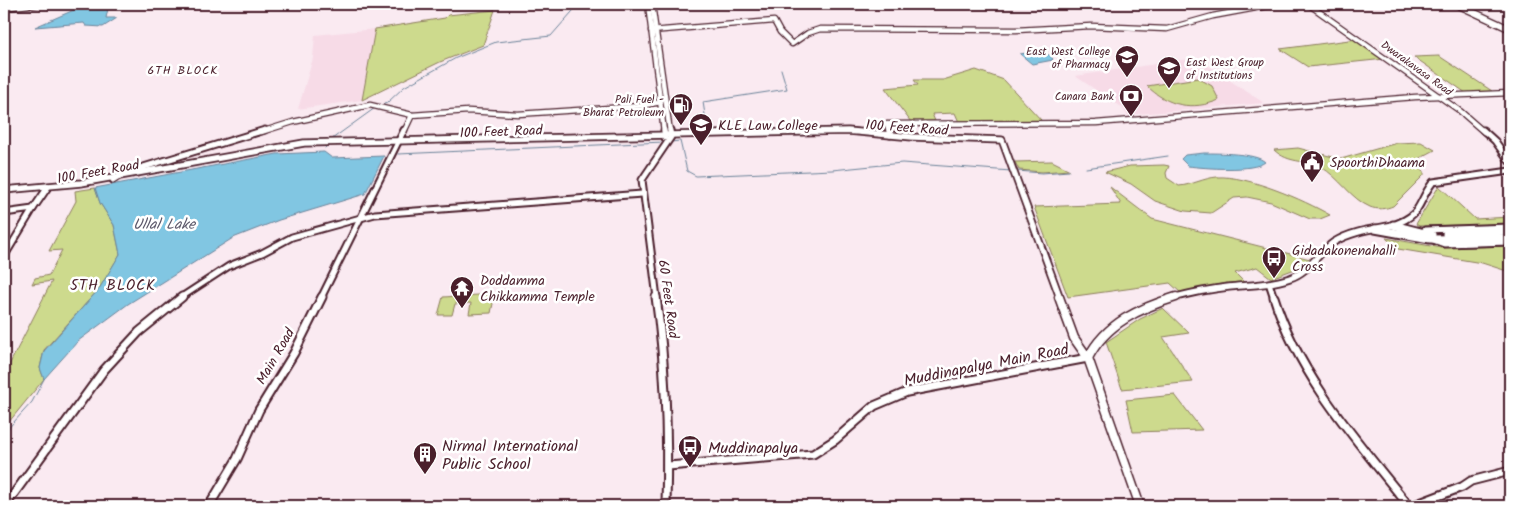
<svg xmlns="http://www.w3.org/2000/svg" width="1514" height="510" font-family="Kalam,sans-serif">
<style>
.built{fill:#f7dbe7}
.green{fill:#cdda8d;stroke:#8c7c5c}
.water{fill:#81c6e2;stroke:#6b8399}
.lines{fill:none;stroke-linecap:round;stroke-linejoin:round}
.stream{stroke:#6b8399;stroke-width:1}
.tertiary-far2-casing{stroke:#4a1f2b;stroke-width:7}
.tertiary-far1-casing{stroke:#4a1f2b;stroke-width:9}
.tertiary-casing{stroke:#4a1f2b;stroke-width:11}
.secondary-far2-casing{stroke:#4a1f2b;stroke-width:7}
.secondary-far1-casing{stroke:#4a1f2b;stroke-width:9}
.secondary-casing{stroke:#4a1f2b;stroke-width:11}
.primary-far1-casing{stroke:#4a1f2b;stroke-width:8}
.primary-casing{stroke:#4a1f2b;stroke-width:11}
.motorway-casing{stroke:#4a1f2b;stroke-width:3}
.tertiary-far2{stroke:#fff;stroke-width:4.5}
.tertiary-far1{stroke:#fff;stroke-width:5}
.tertiary{stroke:#fff;stroke-width:7}
.secondary-far2{stroke:#fff;stroke-width:4.5}
.secondary-far1{stroke:#fff;stroke-width:5.5}
.secondary{stroke:#fff;stroke-width:8}
.primary-far1{stroke:#fff;stroke-width:5.5}
.primary{stroke:#fff;stroke-width:7}
.motorway{fill:#fff;fill-rule:evenodd}
.labels{text-anchor:middle;stroke-width:5;stroke-linejoin:round;paint-order:stroke}
.far-poi-label{font-size:11px;fill:#4a1f2b;stroke:#fff;text-anchor:end}
.far-street-label{font-size:11px;fill:#4a1f2b;stroke:#fff}
.far-neighbourhood-label{font-size:12px;letter-spacing:1px;fill:#4a1f2b;stroke:#fff}
.poi-label{font-size:14px;fill:#4a1f2b;stroke:#fff;text-anchor:start}
.street-label{font-size:14px;fill:#4a1f2b;stroke:#fff}
.water-label{font-size:15px;font-style:italic;fill:#5d596b;stroke:#fff}
.neighbourhood-label{font-size:15px;letter-spacing:1px;fill:#4a1f2b;stroke:#fff}
.near-street-label{font-size:16px;fill:#4a1f2b;stroke:#fff}
.near-poi-label{font-size:16px;fill:#4a1f2b;stroke:#fff;text-anchor:start}
</style>
<rect width="100%" height="100%" fill="#faeaf1"/>
<filter id="ink" filterUnits="userSpaceOnUse"><feTurbulence type="fractalNoise" baseFrequency=".02" numOctaves="2"/><feDisplacementMap in="SourceGraphic" scale="10" xChannelSelector="R" yChannelSelector="G"/><feConvolveMatrix kernelMatrix="1 2 1 2 8 2 1 2 1" color-interpolation-filters="sRGB"/></filter>
<g filter="url(#ink)">
<g class="built">
<path d="M375,29L362,100L298,109L313,58L315,35Z"/>
<path d="M1196,58L1264,103L1127,115L1123,108L1075,76Z"/>
</g>
<g class="green">
<path d="M495,10L483,45L440,62L362,100L375,29L445,18L448,15Z"/>
<path d="M1357,39L1385,59L1308,67L1280,49Z"/>
<path d="M1439,56L1492,91L1466,93L1414,57Z"/>
<path d="M976,70L1004,80L1042,121L959,122L955,113L932,114L935,121L911,122L885,88L918,85L914,80H943Z"/>
<path d="M1198,78L1212,86L1219,100C1193,111 1167,106 1147,86Z"/>
<path d="M1421,142L1435,150L1416,160V164L1424,171V175L1393,206C1386,209 1377,210 1370,207C1351,199 1339,177 1321,167C1304,159 1289,164 1274,150L1298,148L1341,159L1397,143Z"/>
<path d="M1052,161L1070,170L1042,172L1019,170L1015,162Z"/>
<path d="M1164,165L1169,166L1166,173L1167,178L1179,186C1192,185 1204,178 1217,177C1247,175 1304,200 1330,215L1320,219H1310L1271,202L1247,197L1234,198L1211,213L1185,211L1155,201L1131,184L1105,172L1130,166Z"/>
<path d="M1439,186L1475,219L1510,217V224L1419,226L1416,224Z"/>
<path d="M1110,187L1152,219L1310,259L1295,269L1271,278L1257,267L1235,273L1245,283H1225L1181,293L1170,283L1068,297L1034,207L1121,204Z"/>
<path d="M95,188L100,203L114,225L120,254L99,289L44,350L40,368L44,379L4,428V375L52,281L32,284L35,278L49,275L62,250L49,251L76,201L75,191Z"/>
<path d="M1386,238L1442,248L1510,246V272L1482,263L1398,249Z"/>
<path d="M495,294L491,313L469,314L471,303L455,304L452,315H438L443,297Z"/>
<path d="M1163,308L1189,333L1163,337L1193,382L1122,389L1106,342L1140,319Z"/>
<path d="M1175,395L1202,430L1133,432L1126,400Z"/>
</g>
<g class="water">
<path d="M104,4H109L106,18H117L103,27L86,26L84,23L35,27L83,6Z"/>
<path d="M1032,52L1051,55L1053,60L1032,64L1020,54Z"/>
<path d="M324,152L332,158L384,156L365,194L279,220L233,238L128,304L78,341L44,379L40,368L44,351L99,289L120,254L114,225L100,203L95,188L277,154Z"/>
<path d="M1204,153C1218,153 1256,153 1265,162C1253,172 1204,168 1188,166L1181,159L1185,155Z"/>
</g>
<g class="lines">
<g class="stream">
<path d="M381,105L387,103L404,87L456,58L496,42L551,36L579,4"/>
<path d="M688,133L706,121L703,102L787,89L781,69"/>
<path d="M332,139L375,108"/>
<path d="M671,142L680,141L687,171L696,176L832,170L902,163L1011,171"/>
<path d="M325,148L328,145"/>
<path d="M398,154L664,142"/>
<path d="M1086,168L1168,156"/>
<path d="M1017,171L1042,173L1069,171"/>
<path d="M4,433L32,402L44,379"/>
<path d="M26,506L73,502L90,506"/>
</g>
<g class="tertiary-far2-casing">
<g id="tertiary-far2">
<path d="M648,4L664,132"/>
<path d="M652,4L670,132"/>
<path d="M1308,4L1460,111L1484,132"/>
<path d="M651,31L774,21L780,32L792,44L808,33L820,29L1016,30L1091,26L1167,29L1213,16L1278,4"/>
<path d="M261,132L293,122L370,105L412,115L468,111L518,114L640,106L661,102"/>
<path d="M404,132L412,115"/>
<path d="M889,132L887,124L1096,123L1415,97L1510,93"/>
</g>
</g>
<g class="tertiary-far1-casing">
<g id="tertiary-far1">
<path d="M664,130L665,138"/>
<path d="M889,130L890,135"/>
<path d="M1483,130L1495,141L1510,162"/>
<path d="M113,180L124,173L265,130"/>
<path d="M4,213L33,209L48,187"/>
<path d="M1393,225C1424,214 1416,204 1433,182L1510,171"/>
<path d="M1422,232L1425,230L1510,227"/>
<path d="M1433,240L1444,244L1510,242"/>
<path d="M4,257L33,209"/>
<path d="M1269,283L1274,298"/>
<path d="M180,298L229,266L262,253L292,237L375,214L642,194"/>
<path d="M321,298L404,130"/>
<path d="M657,298L642,180L671,137L670,130"/>
</g>
</g>
<g class="tertiary-casing">
<g id="tertiary">
<path d="M656,297C666,367 668,436 666,506"/>
<path d="M1274,297C1299,377 1358,442 1409,506"/>
<path d="M668,466L813,454L835,440L874,406L907,392L1088,358"/>
<path d="M5,506L104,370L139,332L182,297"/>
<path d="M209,506L237,459L259,410L294,353L322,297"/>
<path d="M1412,506L1462,487L1471,481L1510,471"/>
</g>
</g>
<g class="secondary-far2-casing">
<path id="secondary-far2" d="M816,132H855"/>
</g>
<g class="secondary-far1-casing">
<g id="secondary-far1">
<path d="M4,190L81,183L304,143L848,131L912,137L1002,140L1060,298"/>
<path d="M1172,298C1191,293 1210,289 1229,287C1249,285 1270,285 1290,278C1309,272 1318,253 1334,242C1352,231 1373,229 1393,225"/>
</g>
</g>
<g class="secondary-casing">
<g id="secondary">
<path d="M1059,297L1074,338L1088,358L1140,506"/>
<path d="M1088,358C1106,323 1140,308 1176,297"/>
</g>
</g>
<g class="primary-far1-casing">
<path id="primary-far1" d="M1456,4L1510,29"/>
</g>
<g class="primary-casing">
<g id="primary">
<path d="M1393,225L1432,235"/>
<path d="M1375,229L1430,239L1510,238"/>
<path d="M1446,234L1510,231"/>
</g>
</g>
<g class="motorway-casing">
<path id="motorway" d="M28,4H45L42,6L4,10V6Z"/>
</g>
<use href="#tertiary-far2" class="tertiary-far2"/>
<use href="#tertiary-far1" class="tertiary-far1"/>
<use href="#tertiary" class="tertiary"/>
<use href="#secondary-far2" class="secondary-far2"/>
<use href="#secondary-far1" class="secondary-far1"/>
<use href="#secondary" class="secondary"/>
<use href="#primary-far1" class="primary-far1"/>
<use href="#primary" class="primary"/>
<use href="#motorway" class="motorway"/>
</g>
</g>
<defs>
<g id="university-pin" transform="scale(1.25)"><path d="M0 17L-7.5 6A9.5 9.5 0 1 1 7.5 6Z" fill="#4a1f2b" stroke="#fff"/><path d="M0-5L7-2L0 1L-7-2ZM-4 1L0 2.5L4 1V4Q0 6-4 4Z" fill="#fff"/></g>
<g id="bank-pin" transform="scale(1.25)"><path d="M0 17L-7.5 6A9.5 9.5 0 1 1 7.5 6Z" fill="#4a1f2b" stroke="#fff"/><path d="M-6-4H6V4H-6ZM0-2.3a2.3 2.3 0 1 0 0 4.6a2.3 2.3 0 1 0 0-4.6Z" fill="#fff"/></g>
<g id="fuel-pin" transform="scale(1.25)"><path d="M0 17L-7.5 6A9.5 9.5 0 1 1 7.5 6Z" fill="#4a1f2b" stroke="#fff"/><path d="M-5.5-6h7V0h2V4h1.3V-2.5L3-4.5l.8-.8L6-3V5H2.5V1h-1V6h-7ZM-4.2-4.7v3.2H.2V-4.7Z" fill="#fff"/></g>
<g id="civic-pin" transform="scale(1.25)"><path d="M0 17L-7.5 6A9.5 9.5 0 1 1 7.5 6Z" fill="#4a1f2b" stroke="#fff"/><path d="M-.6-6.5H3V-4.5H.6V-3L4-1V1h2V6H-6V1h2V-1L-.6-3ZM-1.2 2.5V6h2.4V2.5Z" fill="#fff"/></g>
<g id="bus-pin" transform="scale(1.25)"><path d="M0 17L-7.5 6A9.5 9.5 0 1 1 7.5 6Z" fill="#4a1f2b" stroke="#fff"/><path d="M-5-6H5V4H4V6H2V4H-2V6H-4V4H-5ZM-3.5-4V0h7V-4ZM-3.5 1.2v1.5H-2V1.2ZM2 1.2v1.5H3.5V1.2Z" fill="#fff"/></g>
<g id="temple-pin" transform="scale(1.25)"><path d="M0 17L-7.5 6A9.5 9.5 0 1 1 7.5 6Z" fill="#4a1f2b" stroke="#fff"/><path d="M0-6L5-2H3V0L6.5 2.5H4V6H1.5V3h-3V6H-4V2.5H-6.5L-3 0V-2H-5Z" fill="#fff"/></g>
<g id="building-pin" transform="scale(1.25)"><path d="M0 17L-7.5 6A9.5 9.5 0 1 1 7.5 6Z" fill="#4a1f2b" stroke="#fff"/><path d="M-4-6H4V6H1V3H-1V6H-4ZM-2.5-4.3h1.7v1.8h-1.7ZM.8-4.3h1.7v1.8H.8ZM-2.5-1h1.7V.8h-1.7ZM.8-1h1.7V.8H.8Z" fill="#fff"/></g>
</defs>
<g fill-rule="evenodd">
<use href="#university-pin" x="1127" y="57"/>
<use href="#university-pin" x="1169" y="68"/>
<use href="#bank-pin" x="1131" y="96"/>
<use href="#fuel-pin" x="681" y="105"/>
<use href="#university-pin" x="701" y="125"/>
<use href="#civic-pin" x="1312" y="162"/>
<use href="#bus-pin" x="1274" y="258"/>
<use href="#temple-pin" x="462" y="288"/>
<use href="#bus-pin" x="690" y="447"/>
<use href="#building-pin" x="425" y="454"/>
</g>
<g class="labels">
<g class="far-poi-label">
<text x="1110" y="55">East West College<tspan x="1110" dy="13">of Pharmacy</tspan></text>
<text x="1186" y="66" text-anchor="start">East West Group<tspan x="1186" dy="13">of Institutions</tspan></text>
<text x="1114" y="100">Canara Bank</text>
<text x="664" y="103">Pali Fuel -<tspan x="664" dy="13">Bharat Petroleum</tspan></text>
</g>
<g class="far-street-label">
<text transform="translate(1417 68) rotate(36)" y="4">Dwarakavasa Road</text>
</g>
<g class="far-neighbourhood-label">
<text x="183" y="74">6TH BLOCK</text>
</g>
<g class="poi-label">
<text x="718" y="130">KLE Law College</text>
<text x="1330" y="167">SpoorthiDhaama</text>
<text x="1292" y="255">Gidadakonenahalli<tspan x="1292" dy="16">Cross</tspan></text>
<text x="480" y="285">Doddamma<tspan x="480" dy="16">Chikkamma Temple</tspan></text>
</g>
<g class="street-label">
<text transform="translate(907 127) rotate(4)" y="5">100 Feet Road</text>
<text transform="translate(501 131) rotate(-2)" y="5">100 Feet Road</text>
<text transform="translate(98 171) rotate(-10)" y="5">100 Feet Road</text>
<text transform="translate(669 299) rotate(82)" y="5">60 Feet Road</text>
<text transform="translate(275 356) rotate(-60)" y="5">Main Road</text>
</g>
<g class="water-label">
<text x="164" y="229">Ullal Lake</text>
</g>
<g class="neighbourhood-label">
<text x="113" y="290">5TH BLOCK</text>
</g>
<g class="near-street-label">
<text transform="translate(986 364) rotate(-11)" y="6">Muddinapalya Main Road</text>
</g>
<g class="near-poi-label">
<text x="442" y="451">Nirmal International<tspan x="442" dy="18">Public School</tspan></text>
<text x="708" y="453">Muddinapalya</text>
</g>
</g>
<rect width="1514" height="510" fill="none" stroke="#fff" stroke-width="20"/>
<rect x="10" y="10" width="1494" height="490" fill="none" stroke="#4a1f2b" stroke-width="2" filter="url(#ink)"/>
</svg>
